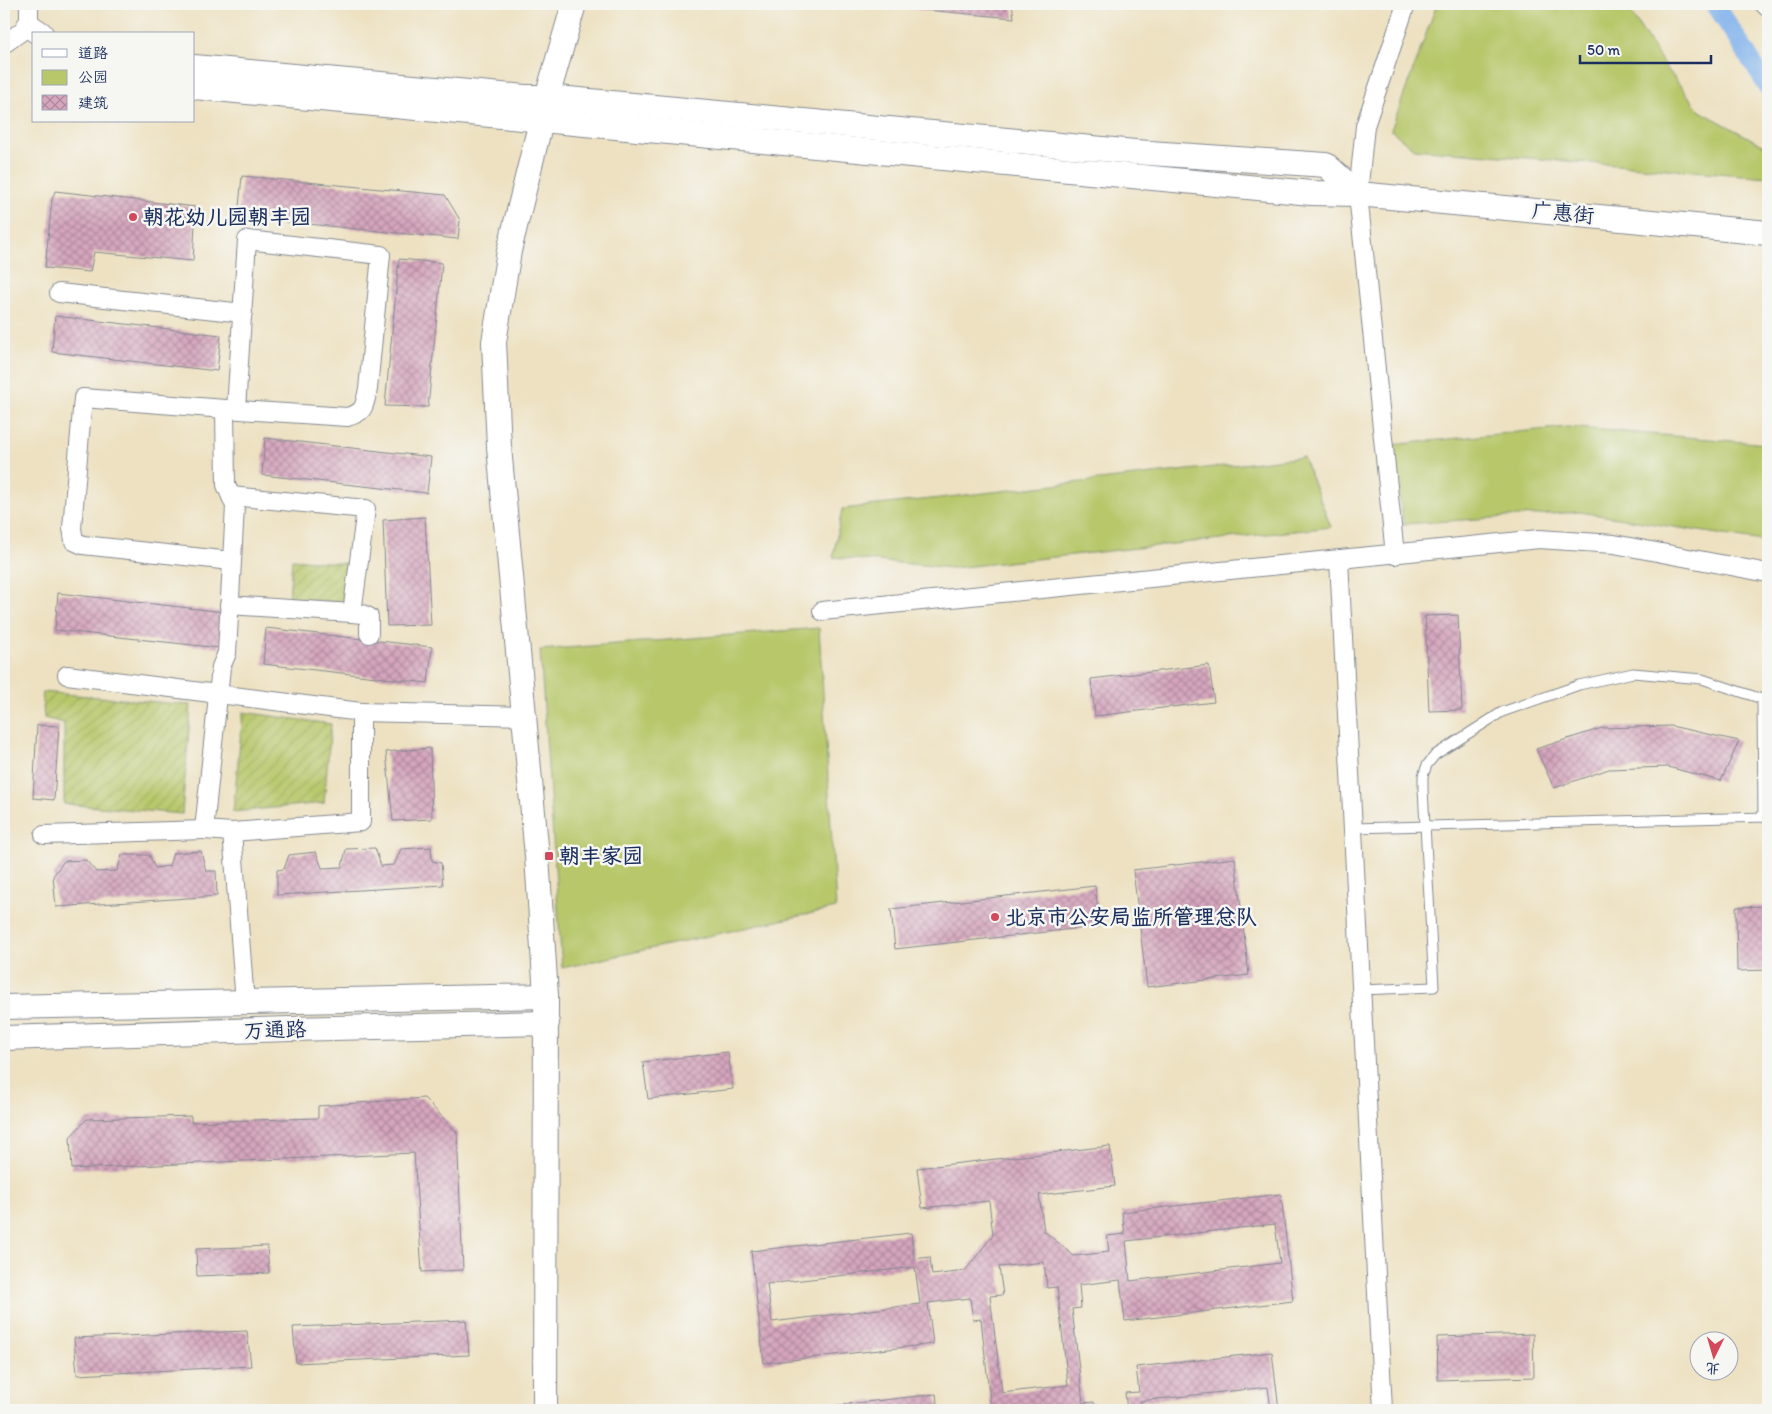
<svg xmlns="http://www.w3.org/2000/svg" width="1772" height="1414" font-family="Itim,'LXGW WenKai TC',sans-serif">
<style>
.park{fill:#b7c76a;stroke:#697b64}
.garden{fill:url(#garden-furrows);stroke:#697b64}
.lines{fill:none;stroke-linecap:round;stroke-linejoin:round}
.canal{stroke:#7fb1eb;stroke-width:19}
.building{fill:url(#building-cross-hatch);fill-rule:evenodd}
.lane-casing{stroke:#848890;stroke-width:11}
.street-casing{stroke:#848890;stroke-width:20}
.secondary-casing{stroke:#848890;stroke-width:26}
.lane{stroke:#fff;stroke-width:9}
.street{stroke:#fff;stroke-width:18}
.secondary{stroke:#fff;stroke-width:24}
.poi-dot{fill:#d1495b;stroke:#f6f6f2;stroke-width:2}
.labels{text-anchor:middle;stroke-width:5;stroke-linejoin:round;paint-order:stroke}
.street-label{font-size:21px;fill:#1b2f5e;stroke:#f6f6f2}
.poi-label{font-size:21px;font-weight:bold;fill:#1b2f5e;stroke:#f6f6f2;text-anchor:start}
</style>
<defs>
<pattern id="garden-furrows" width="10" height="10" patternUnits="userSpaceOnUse" patternTransform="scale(1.25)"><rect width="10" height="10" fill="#b7c76a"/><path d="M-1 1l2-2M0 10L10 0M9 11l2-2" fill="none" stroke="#9dab5e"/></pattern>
<pattern id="building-cross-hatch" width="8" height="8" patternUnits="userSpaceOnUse" patternTransform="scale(1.25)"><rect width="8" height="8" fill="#d6a6bd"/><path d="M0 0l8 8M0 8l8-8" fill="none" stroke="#ad889d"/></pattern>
</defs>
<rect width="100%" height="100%" fill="#f6f6f2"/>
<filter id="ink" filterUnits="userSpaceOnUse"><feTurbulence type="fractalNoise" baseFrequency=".02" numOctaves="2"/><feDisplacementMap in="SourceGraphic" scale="10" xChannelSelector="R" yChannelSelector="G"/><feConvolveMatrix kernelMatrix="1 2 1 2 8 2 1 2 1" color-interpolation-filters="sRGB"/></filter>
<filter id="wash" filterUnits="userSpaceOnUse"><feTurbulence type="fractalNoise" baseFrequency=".0096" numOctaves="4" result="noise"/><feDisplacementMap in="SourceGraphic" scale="20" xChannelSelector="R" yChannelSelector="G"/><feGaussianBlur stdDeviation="1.12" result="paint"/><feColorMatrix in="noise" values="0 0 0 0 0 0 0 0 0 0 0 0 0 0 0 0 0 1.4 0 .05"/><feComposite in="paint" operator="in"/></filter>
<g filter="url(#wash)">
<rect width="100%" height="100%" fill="#ede1c1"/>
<g class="park">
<path d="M1437,4H1625L1665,66L1700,111L1768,148V177L1414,149L1391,130Z"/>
<path d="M1567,427L1768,444V542L1580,512L1404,524L1390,445Z"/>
<path d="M1303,457L1331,527L953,568L833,557L842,509Z"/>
<path d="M819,628L836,908L562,968L540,650Z"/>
</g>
<g class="garden">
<path d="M292,559L350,564L345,603L289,598Z"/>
<path d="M42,692L191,705L182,814L64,804V723L44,718Z"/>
<path d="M243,712L331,724L324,803L233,812Z"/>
</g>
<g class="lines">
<path class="canal" d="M1715,4L1768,87"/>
</g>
<g id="blocks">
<g class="building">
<path d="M870,4H1012L1014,18L870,5Z"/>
<path d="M242,176L445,195L460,220L458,239L238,217Z"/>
<path d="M55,191L196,207L193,261L94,252L90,272L45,268L52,200Z"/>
<path d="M399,259L442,263L428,407L385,406Z"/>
<path d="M55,316L221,335L217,371L52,352Z"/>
<path d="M265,438L431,457L427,493L262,475Z"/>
<path d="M425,517L431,625L387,626L383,520Z"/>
<path d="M58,593L224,612L220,648L55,630Z"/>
<path d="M1458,615L1462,710L1429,711L1425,616Z"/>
<path d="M266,628L432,647L428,683L263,664Z"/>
<path d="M1209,665L1214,702L1095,716L1091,679Z"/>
<path d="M37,725L59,726L54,800L33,798Z"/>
<path d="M1671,726L1739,741L1721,781L1668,767L1609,769L1554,788L1536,749L1602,728Z"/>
<path d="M430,748L432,819L393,821L386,752Z"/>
<path d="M431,847L432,861L441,863L443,885L277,895V870L284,869L289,855L316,852L322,868L342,867L346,849L375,848L381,866L394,865L401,849Z"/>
<path d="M201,851L206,871H216L217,896L56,907L53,876L64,861L86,860L96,872L117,871L122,855H149L155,868L169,866L173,853Z"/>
<path d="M1235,858L1249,975L1147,987L1133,870Z"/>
<path d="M1095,886L1100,926L895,949L891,909Z"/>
<path d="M1768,906V970L1737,971L1736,907Z"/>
<path d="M728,1052L733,1089L648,1099L643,1062Z"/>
<path d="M424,1098L457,1132L463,1270L422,1272L414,1153L72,1169L70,1137L87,1119L191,1116V1122L318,1118V1106Z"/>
<path d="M1110,1146L1115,1186L1039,1195L1044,1231L1074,1256L1109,1252L1107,1236L1125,1234L1122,1212L1281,1194L1293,1301L1125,1321L1120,1280L1079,1285L1081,1308L1072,1309L1083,1403L1094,1402L1095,1410H1071V1405L1020,1410H991L981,1319L973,1320L970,1298L928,1303L933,1344L764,1363L751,1251L911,1233L914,1259L930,1257L932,1275L965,1271L993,1235L989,1201L922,1208L917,1168ZM1275,1224L1280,1263L1130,1281L1126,1241ZM1044,1262L1047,1288L1057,1287L1068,1385L1002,1393L990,1296L1003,1295L999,1267ZM915,1267L920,1304L772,1322L767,1284Z"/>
<path d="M267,1246L269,1273L197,1276L196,1249Z"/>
<path d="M466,1320L469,1355L296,1363L293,1327Z"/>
<path d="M247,1331L251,1366L77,1375L74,1338Z"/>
<path d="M1533,1334L1534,1377L1438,1380L1437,1337Z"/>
<path d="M1272,1352L1279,1410H1271L1268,1387L1140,1401L1141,1410H1127L1125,1393L1139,1392L1136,1367Z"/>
<path d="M936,1394L938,1410H804V1409Z"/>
</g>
</g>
</g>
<g filter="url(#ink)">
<use href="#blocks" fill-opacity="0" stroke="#848890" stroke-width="1"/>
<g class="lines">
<g class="lane-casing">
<g id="lane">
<path d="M1353,828L1767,817"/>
<path d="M1361,990L1434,987L1423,789V776L1427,765L1435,755L1502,712L1579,685L1633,673L1702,679L1762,699L1763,817"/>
</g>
</g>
<g class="street-casing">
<g id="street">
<path d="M1764,4L1768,8"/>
<path d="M4,44L29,26V4"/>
<path d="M59,293L243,313"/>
<path d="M225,409L347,417C365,412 364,407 368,389L381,255L247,240L236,409"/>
<path d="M1395,555L1358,194L1365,126L1406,4"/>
<path d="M1339,560L1383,1410"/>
<path d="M231,561L83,545L74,541L72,528L83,398L225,409L226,485L235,506L227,653L221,667L204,830L232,832L245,1003"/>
<path d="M229,605L352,613L366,509L231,496"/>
<path d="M822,611L1539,539L1614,544L1768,573"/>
<path d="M352,613L362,614L369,617V634"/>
<path d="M67,675L361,712"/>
<path d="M232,832L361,822V712L523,716"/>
<path d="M44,835L204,830"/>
</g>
</g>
<g class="secondary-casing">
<g id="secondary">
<path d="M29,26L41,34"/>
<path d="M194,67L525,97H547L1135,152L1326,165L1358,194"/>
<path d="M194,87L1311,193L1358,194L1768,233"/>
<path d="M4,1007L546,996"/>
<path d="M4,1038L290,1029L547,1023"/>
<path d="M545,1410L546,996L537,856L499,447L494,342L509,251L547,97L574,4"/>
</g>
</g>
<use href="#lane" class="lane"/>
<use href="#street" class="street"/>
<use href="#secondary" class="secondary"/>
</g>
</g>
<g class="poi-dot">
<circle cx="133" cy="217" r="5"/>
<rect x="544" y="851" width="10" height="10" rx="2.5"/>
<circle cx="995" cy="917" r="5"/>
</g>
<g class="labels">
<g class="street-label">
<text transform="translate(1563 213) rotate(5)" y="7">广惠街</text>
<text transform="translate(275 1030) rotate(-2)" y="7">万通路</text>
</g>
<g class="poi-label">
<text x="143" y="224">朝花幼儿园朝丰园</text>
<text x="559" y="863">朝丰家园</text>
<text x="1005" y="924">北京市公安局监所管理总队</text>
</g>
</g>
<rect width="1772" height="1414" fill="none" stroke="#f6f6f2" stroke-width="20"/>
<rect x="32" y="32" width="162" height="90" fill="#f6f6f2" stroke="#9ea6b7"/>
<rect x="42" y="49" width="25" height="8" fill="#ffffff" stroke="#9ea6b7"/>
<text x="78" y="58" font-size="15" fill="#1b2f5e">道路</text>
<rect x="42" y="70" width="25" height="15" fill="#b7c76a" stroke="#9ea6b7"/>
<text x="78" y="82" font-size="15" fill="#1b2f5e">公园</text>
<rect x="42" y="95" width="25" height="15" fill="url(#building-cross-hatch)" stroke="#9ea6b7"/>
<text x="78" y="108" font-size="15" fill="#1b2f5e">建筑</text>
<g transform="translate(1714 1356) rotate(185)"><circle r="24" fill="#f6f6f2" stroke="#9ea6b7"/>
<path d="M0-4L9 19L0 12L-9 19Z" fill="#d1495b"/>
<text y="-8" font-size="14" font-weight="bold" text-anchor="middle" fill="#1b2f5e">北</text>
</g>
<path d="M1580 55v8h131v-8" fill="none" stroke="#1b2f5e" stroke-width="2.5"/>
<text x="1587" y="55" font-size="15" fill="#1b2f5e" stroke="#f6f6f2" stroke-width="4" paint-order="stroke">50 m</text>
</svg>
